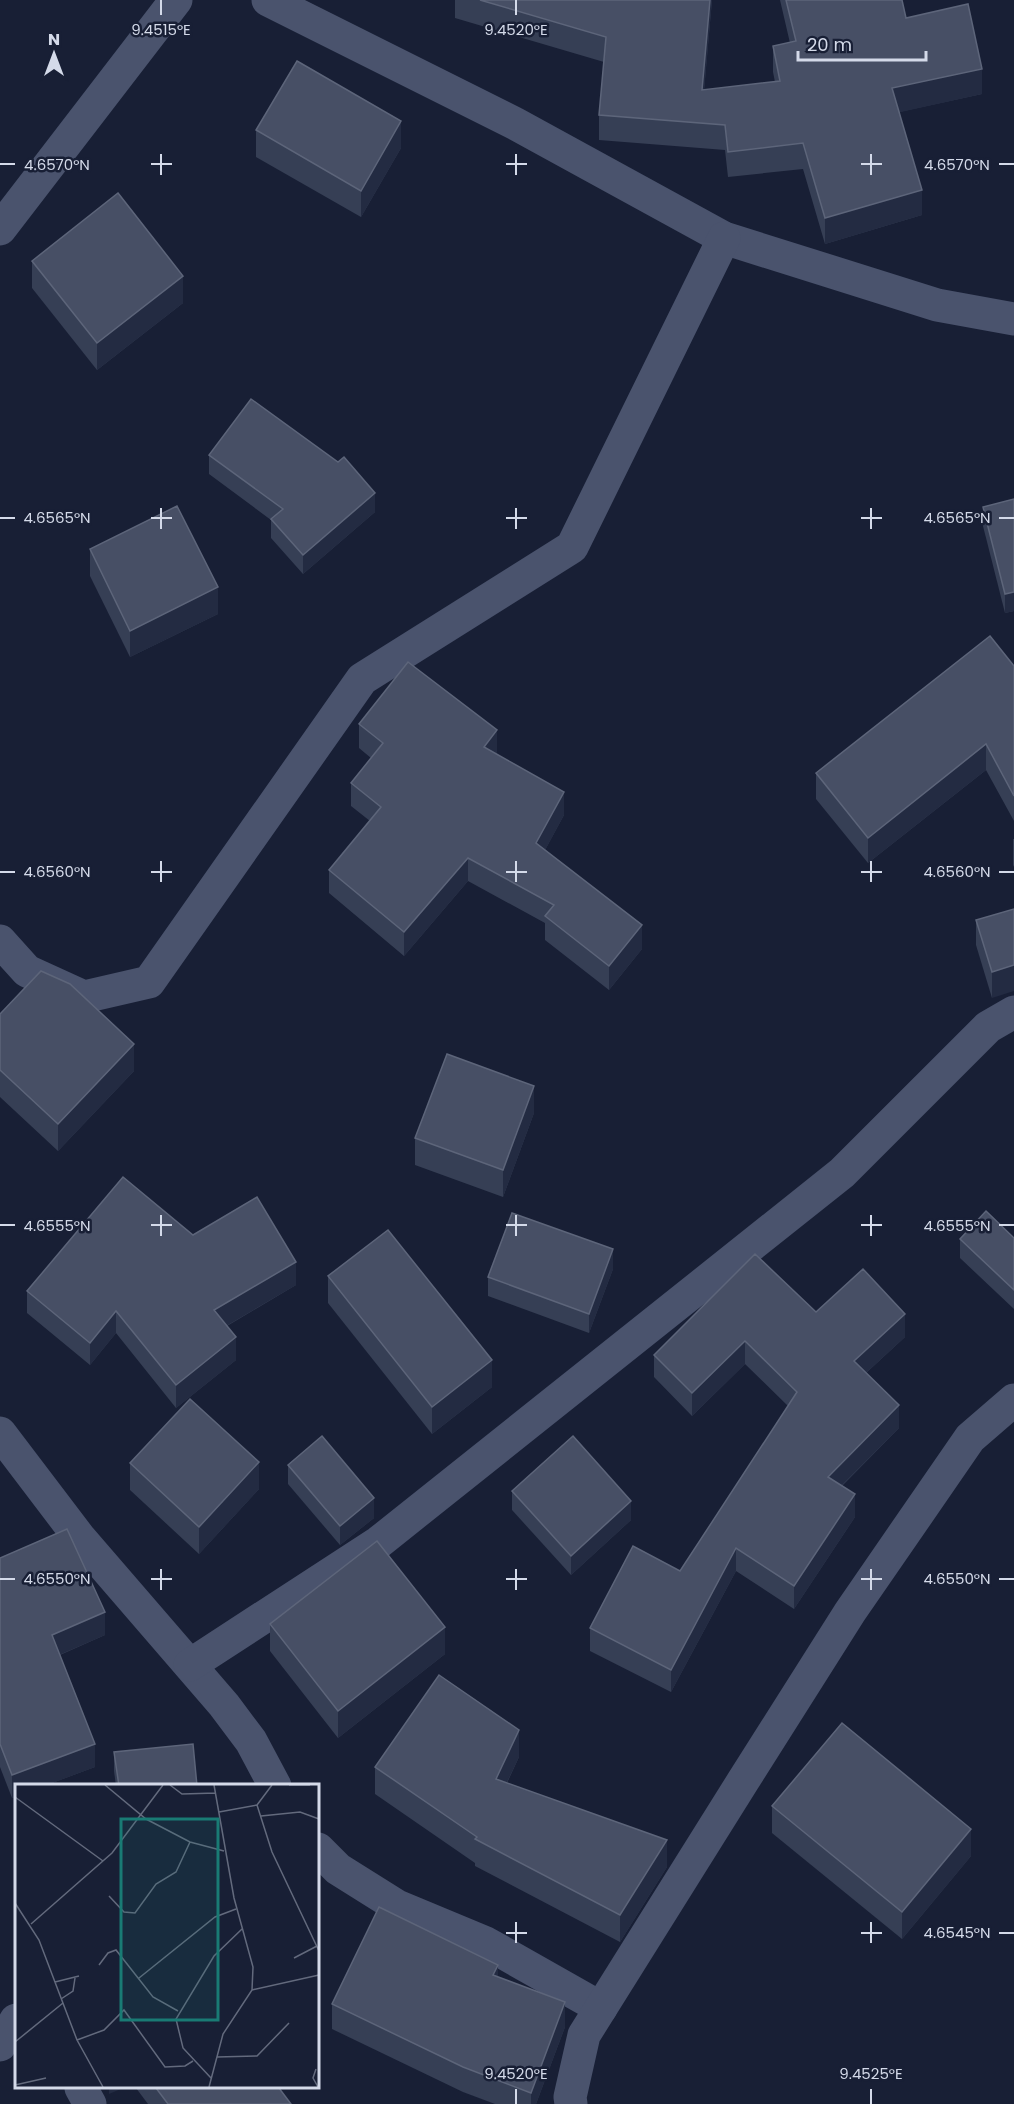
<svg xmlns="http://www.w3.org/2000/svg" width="1014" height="2104" font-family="Poppins,sans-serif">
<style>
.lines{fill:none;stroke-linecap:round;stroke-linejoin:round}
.minor{stroke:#4a536d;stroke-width:33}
.wall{fill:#363f55}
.shaded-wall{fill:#232b42}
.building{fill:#474f65;stroke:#5d657a;stroke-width:1.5}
.ticks{fill:none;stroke:#d4dae9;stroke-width:2}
.inset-road{fill:none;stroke:#636a7d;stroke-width:1.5}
.view{fill:#197b74;fill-opacity:0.15;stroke:#197b74;stroke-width:3}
.inset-edge{fill:none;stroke:#d4dae9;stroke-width:3}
.ticks-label{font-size:15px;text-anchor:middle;fill:#d4dae9;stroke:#181f35;stroke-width:5;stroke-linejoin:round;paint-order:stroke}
</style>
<rect width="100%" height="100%" fill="#181f35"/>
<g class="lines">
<g class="minor">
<path d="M268,0L514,123L724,238L937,305L1014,319"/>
<path d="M0,229L176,0"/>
<path d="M0,941L27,971L84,997L149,982L362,679L572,547L724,238"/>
<path d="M0,1433L79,1537L224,1705L251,1741L275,1786"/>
<path d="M190,1665L379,1542L842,1173L988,1027L1014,1012"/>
<path d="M318,1849L338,1869L397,1906L486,1943L601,2008"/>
<path d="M0,2045L16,2020"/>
<path d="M81,2088L90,2104"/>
<path d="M571,2104L570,2097L584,2035L743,1781L850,1612L970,1438L1014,1400"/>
</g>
</g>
<g class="wall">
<path d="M455,0H712L704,90L775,82L773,72V46L790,43L780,0H902L906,18L982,94L899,112L922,215L825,244L803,169L728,177L725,150L599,140V115L604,62L455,18Z"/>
<path d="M256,130L401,148L361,217L256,157Z"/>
<path d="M32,261L183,303L97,370L32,288Z"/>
<path d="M209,455L375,512L303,574L271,538V520L209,474Z"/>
<path d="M1014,499V611L1005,613L983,526V507Z"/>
<path d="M90,549L218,614L130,657L90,576Z"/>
<path d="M1014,666V821L986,770L868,863L816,799V773Z"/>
<path d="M359,724L497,754H496L564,815L545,850L642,949L609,990L545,940V923L468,881L404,956L329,893V870L370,821L351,806V783L371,758L359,748Z"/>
<path d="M1013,839H1014V867L1013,865Z"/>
<path d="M1014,909L992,998L976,945V920Z"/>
<path d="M0,1014L134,1071L58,1151L0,1097Z"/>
<path d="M534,1113L503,1197L415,1165V1138Z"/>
<path d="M193,1235L296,1285L227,1326L236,1360L176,1408L116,1333L90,1365L27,1313V1291Z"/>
<path d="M1014,1238V1309L960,1258V1239Z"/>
<path d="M613,1269L589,1333L488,1296V1277Z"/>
<path d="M328,1276L492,1387L432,1434L328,1303Z"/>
<path d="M816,1312L905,1337L866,1373L899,1428L842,1486L855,1517L794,1609L736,1571L671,1692L590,1651V1628L680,1571L788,1406L745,1364L692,1416L654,1377V1355Z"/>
<path d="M130,1463L259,1489L199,1554L130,1490Z"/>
<path d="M288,1465L374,1518L340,1545L288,1484Z"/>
<path d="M512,1491L631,1520L571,1575L512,1510Z"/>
<path d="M0,1558L105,1635L60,1655L95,1767L44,1786H16V1797L12,1798L0,1767Z"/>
<path d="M270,1624L445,1654L338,1738L270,1651Z"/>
<path d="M114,1752L197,1786H116L114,1771Z"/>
<path d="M519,1757L507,1783L667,1867L620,1942L475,1866V1863L375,1794V1767Z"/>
<path d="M772,1806L971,1856L902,1939L772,1833Z"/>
<path d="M498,1977L565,2027L536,2104H495L463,2092L332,2029V2004Z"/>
<path d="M136,2088H279L291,2104H148Z"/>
</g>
<g class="shaded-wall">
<path d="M710,0H712L702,116V90Z"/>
<path d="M982,69V94L892,114V88Z"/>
<path d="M401,121V148L361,217V191Z"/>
<path d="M922,190V215L825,244V218Z"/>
<path d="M183,276V303L97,370V343Z"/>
<path d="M375,493V512L303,574V555Z"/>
<path d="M218,587V614L130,657V631Z"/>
<path d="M1014,592V611L1005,613V594Z"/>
<path d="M497,730V754L484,771V747Z"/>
<path d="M986,744V770L868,863V838Z"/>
<path d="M564,792V815L536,867V843Z"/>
<path d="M468,858V881L404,956V932Z"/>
<path d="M642,925V949L609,990V966Z"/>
<path d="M1014,965V991L992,998V972Z"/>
<path d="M134,1044V1071L58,1151V1124Z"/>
<path d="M534,1086V1113L503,1197V1170Z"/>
<path d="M613,1249V1269L589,1333V1314Z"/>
<path d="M296,1262V1285L214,1333V1310Z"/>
<path d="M116,1311V1333L90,1365V1343Z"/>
<path d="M905,1314V1337L854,1384V1361Z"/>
<path d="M236,1337V1360L176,1408V1385Z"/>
<path d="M745,1341V1364L692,1416V1393Z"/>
<path d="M492,1360V1387L432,1434V1407Z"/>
<path d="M899,1405V1428L828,1499V1477Z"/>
<path d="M259,1462V1489L199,1554V1527Z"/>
<path d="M855,1494V1517L794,1609V1586Z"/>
<path d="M374,1498V1518L340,1545V1526Z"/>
<path d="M631,1501V1520L571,1575V1556Z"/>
<path d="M736,1548V1571L671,1692V1670Z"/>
<path d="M105,1612V1635L52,1658V1635Z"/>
<path d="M445,1627V1654L338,1738V1711Z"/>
<path d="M519,1730V1757L496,1805V1779Z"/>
<path d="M95,1744V1767L44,1786H16V1797L12,1798V1775Z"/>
<path d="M971,1829V1856L902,1939V1912Z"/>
<path d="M667,1840V1867L620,1942V1915Z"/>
<path d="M498,1965V1989L493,1975Z"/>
<path d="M565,2002V2027L536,2104H531V2093Z"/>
<path d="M109,2088H123L109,2094Z"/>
</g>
<g class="building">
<path d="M480,0H710L702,90L780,81L773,46L796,41L786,0H902L906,18L968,4L982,69L892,88L922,190L825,218L803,143L728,152L725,125L599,115L606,37Z"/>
<path d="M297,61L401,121L361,191L256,130Z"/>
<path d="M118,193L183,276L97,343L32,261Z"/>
<path d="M251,399L338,462L344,457L375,493L303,555L271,519L283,509L209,455Z"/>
<path d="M1014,499V592L1005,594L983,507Z"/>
<path d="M177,506L218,587L130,631L90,549Z"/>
<path d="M990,636L1014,666V796L986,744L868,838L816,773Z"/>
<path d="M408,662L497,730L484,747L564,792L536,843L642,925L609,966L545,916L554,905L468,858L404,932L329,870L381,807L351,783L383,743L359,724Z"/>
<path d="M1014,909V965L992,972L976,920Z"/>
<path d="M41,971L70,984L134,1044L58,1124L0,1070V1014Z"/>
<path d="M447,1054L534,1086L503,1170L415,1138Z"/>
<path d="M123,1177L193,1235L257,1197L296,1262L214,1310L236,1337L176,1385L116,1311L90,1343L27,1291Z"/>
<path d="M986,1211L1014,1238V1290L960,1239Z"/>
<path d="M512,1213L613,1249L589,1314L488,1277Z"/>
<path d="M388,1230L492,1360L432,1407L328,1276Z"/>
<path d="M755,1254L816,1312L863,1269L905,1314L854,1361L899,1405L828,1477L855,1494L794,1586L736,1548L671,1670L590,1628L633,1546L680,1571L797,1392L745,1341L692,1393L654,1355Z"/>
<path d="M190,1399L259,1462L199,1527L130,1463Z"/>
<path d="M322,1436L374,1498L340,1526L288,1465Z"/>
<path d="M573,1436L631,1501L571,1556L512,1491Z"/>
<path d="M67,1529L105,1612L52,1635L95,1744L12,1775L0,1744V1558Z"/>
<path d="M377,1541L445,1627L338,1711L270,1624Z"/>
<path d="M439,1675L519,1730L496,1779L667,1840L620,1915L475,1839L477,1837L375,1767Z"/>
<path d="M842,1723L971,1829L902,1912L772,1806Z"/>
<path d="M193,1744L197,1786H119L114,1752Z"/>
<path d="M379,1907L498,1965L493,1975L565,2002L531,2093L463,2067L332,2004Z"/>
<path d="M156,2088H279L291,2104H168Z"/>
</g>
<path class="ticks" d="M161,0V15M516,0V15M161,154V175M516,154V175M871,154V175M0,164H15M151,164H172M506,164H527M861,164H882M999,164H1014M161,508V529M516,508V529M871,508V529M0,518H15M151,518H172M506,518H527M861,518H882M999,518H1014M161,861V882M516,861V882M871,861V882M0,872H15M151,872H172M506,872H527M861,872H882M999,872H1014M161,1215V1236M516,1215V1236M871,1215V1236M0,1225H15M151,1225H172M506,1225H527M861,1225H882M999,1225H1014M161,1569V1590M516,1569V1590M871,1569V1590M0,1579H15M151,1579H172M506,1579H527M861,1579H882M999,1579H1014M516,1922V1943M871,1922V1943M506,1933H527M861,1933H882M999,1933H1014M516,2089V2104M871,2089V2104"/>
<g transform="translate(15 1784)">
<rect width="304" height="304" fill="#181f35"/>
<path class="inset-road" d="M90,1L131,35L175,58L209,67M155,1L167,10L201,9M274,1H295M0,13L88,77M242,21L257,68L304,167M204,28L242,21L257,1M246,32L285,28L304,35M94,112L109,128L120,129L141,100L161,88L175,58M0,119L24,156L62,256L88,303M16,140L97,69L148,1M279,174L302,162M84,181L93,169L101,166L138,213L163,227M124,194L200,133L221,125M40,198L64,192M237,206L304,191M46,215L58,207L60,194M62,256L89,246L109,226L150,283L170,282L178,277M0,258L48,219M202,273L242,272L274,239M301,285L298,294L303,303M196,294L168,264L161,235L199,172L227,145M0,301L31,294M194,303L208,250L237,206L238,183L219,114L199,1"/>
<path class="view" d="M106,35H203V236H106Z"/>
<rect width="304" height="304" class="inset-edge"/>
</g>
<g class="ticks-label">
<text x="161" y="35">9.4515°E</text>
<text x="516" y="35">9.4520°E</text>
<text x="57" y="170">4.6570°N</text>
<text x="957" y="170">4.6570°N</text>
<text x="57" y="523">4.6565°N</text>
<text x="957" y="523">4.6565°N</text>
<text x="57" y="877">4.6560°N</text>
<text x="957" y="877">4.6560°N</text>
<text x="57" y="1231">4.6555°N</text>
<text x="957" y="1231">4.6555°N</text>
<text x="57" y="1584">4.6550°N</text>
<text x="957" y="1584">4.6550°N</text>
<text x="957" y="1938">4.6545°N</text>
<text x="516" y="2079">9.4520°E</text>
<text x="871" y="2079">9.4525°E</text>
</g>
<g transform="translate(54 54)" stroke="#181f35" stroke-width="4.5" paint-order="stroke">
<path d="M0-4.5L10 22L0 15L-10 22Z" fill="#d4dae9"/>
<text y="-9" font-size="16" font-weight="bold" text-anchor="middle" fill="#d4dae9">N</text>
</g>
<path d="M798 51v9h128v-9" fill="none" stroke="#d4dae9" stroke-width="3"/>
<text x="807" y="51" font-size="18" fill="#d4dae9" stroke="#181f35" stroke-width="4.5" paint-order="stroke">20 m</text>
</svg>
